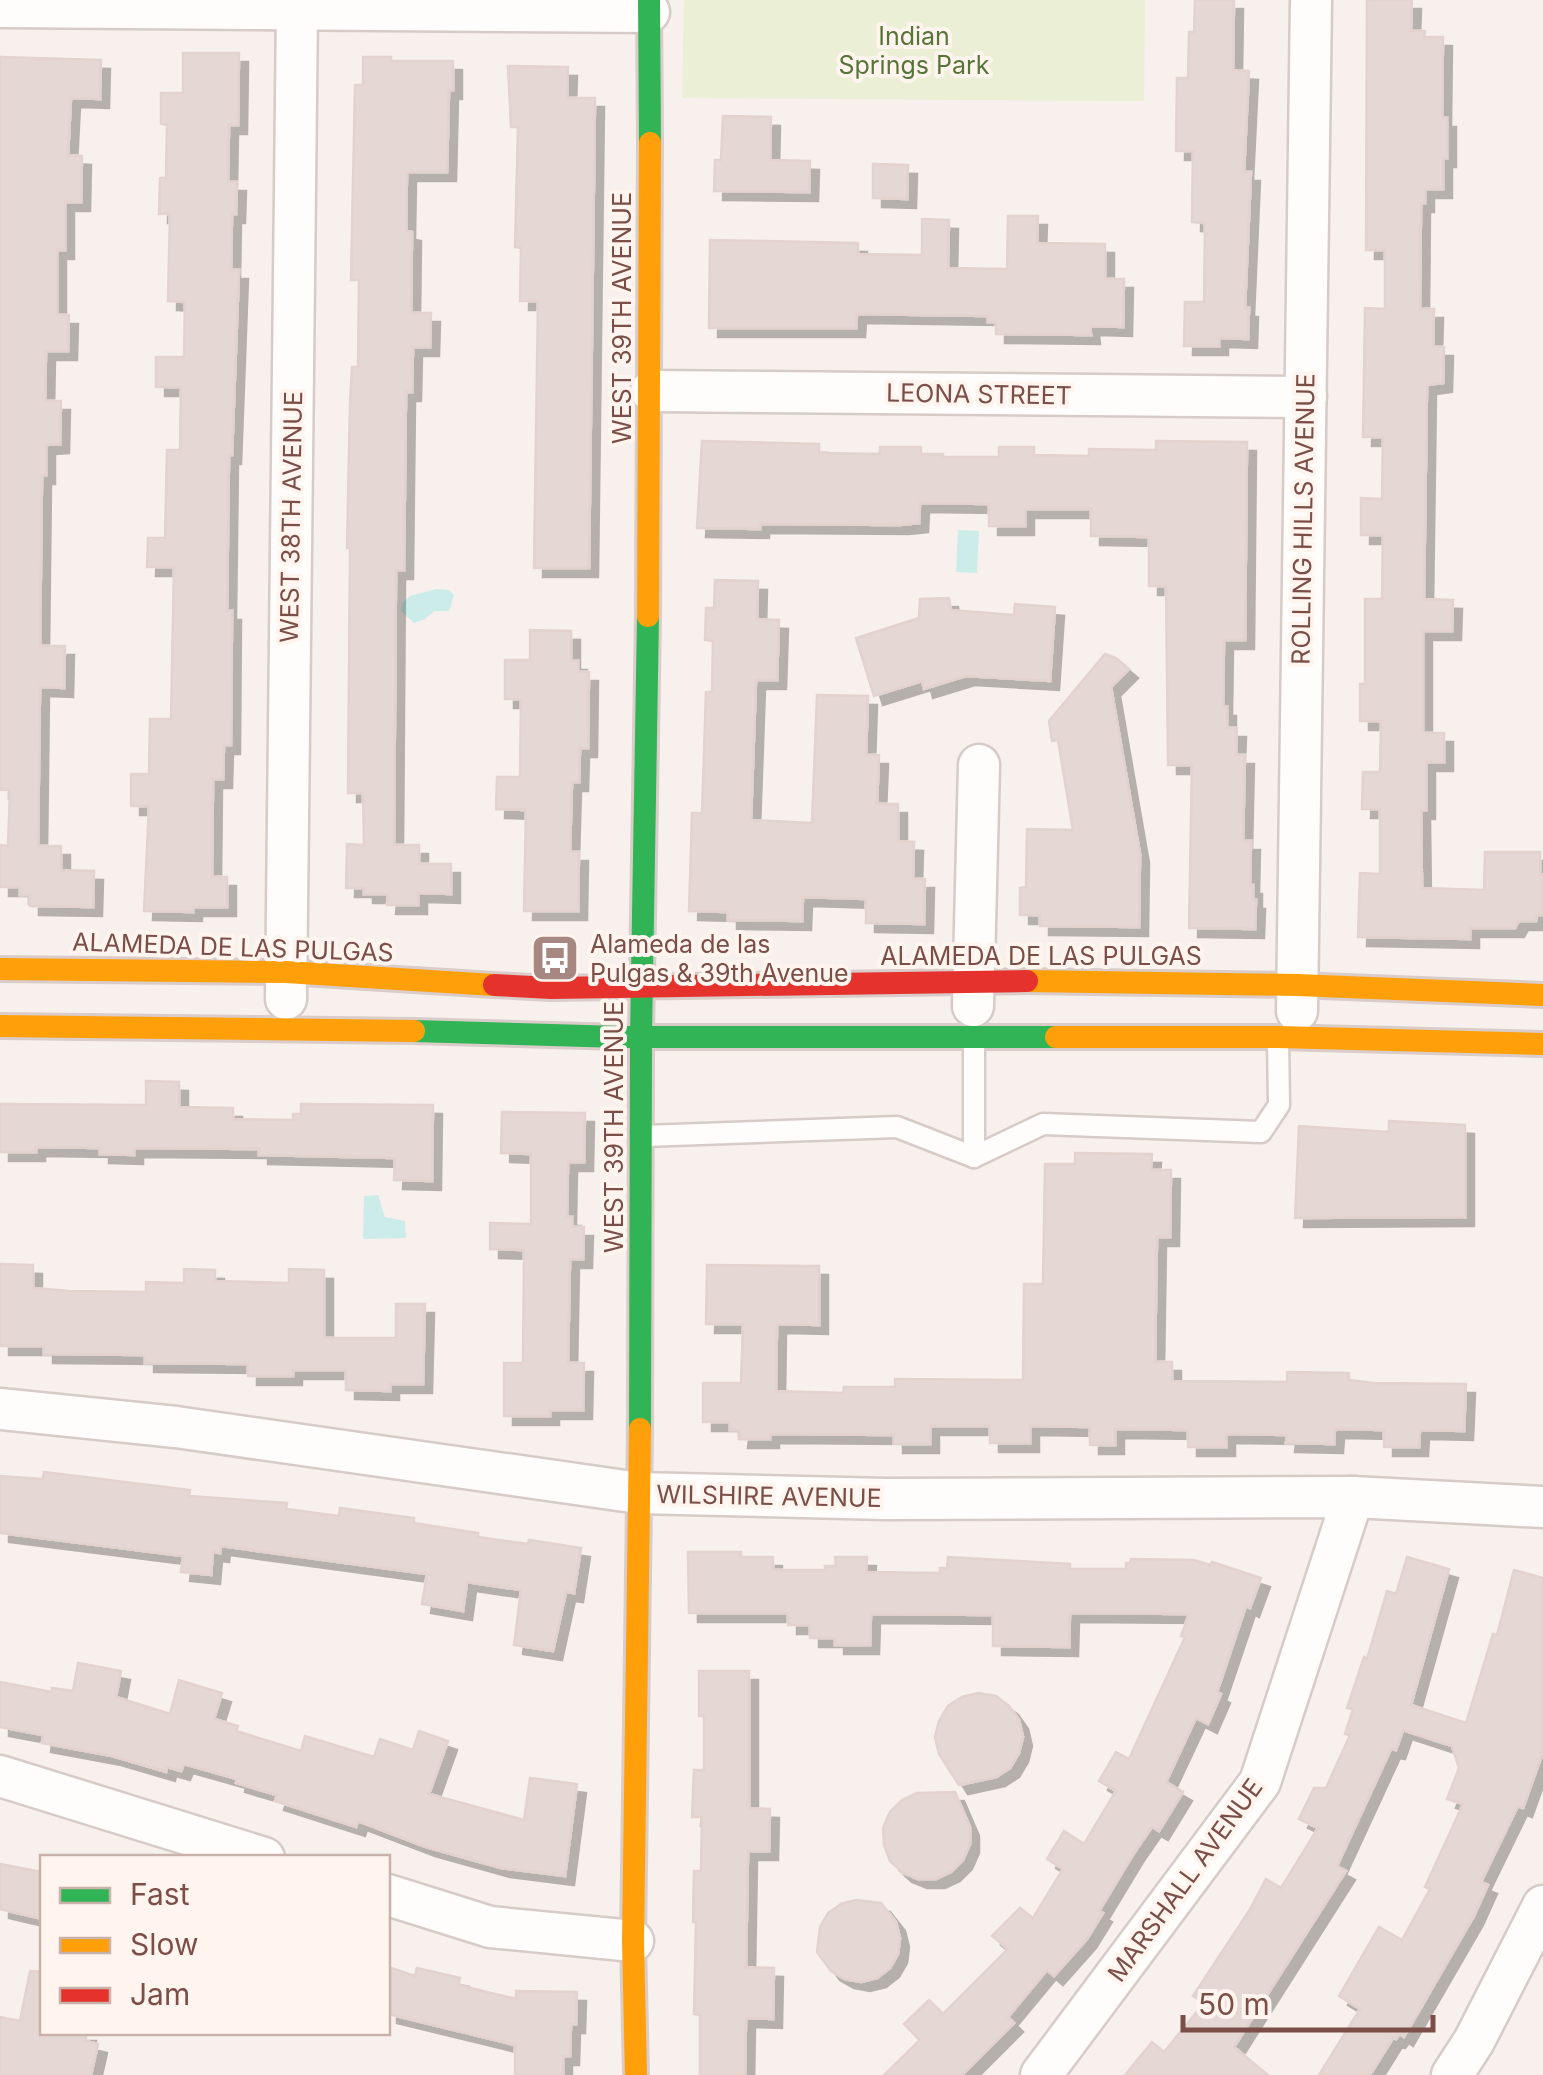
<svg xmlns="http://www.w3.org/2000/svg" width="1543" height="2075" font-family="Inter,sans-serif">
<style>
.green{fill:#eaefd5}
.water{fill:#cbece8}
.building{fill:#e5d7d3;stroke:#e3d2cd;stroke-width:2.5;filter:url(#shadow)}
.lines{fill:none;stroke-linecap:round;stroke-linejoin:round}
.lane-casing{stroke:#d7cbc8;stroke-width:25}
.street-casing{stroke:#d7cbc8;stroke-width:45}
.fast-casing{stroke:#d9ccc9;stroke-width:28}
.slow-casing{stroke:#d9ccc9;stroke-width:28}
.jam-casing{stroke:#d9ccc9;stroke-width:28}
.lane{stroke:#fefdfc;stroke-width:20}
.street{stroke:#fefdfc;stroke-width:40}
.fast{stroke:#30b455;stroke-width:22}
.slow{stroke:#ff9f0a;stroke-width:22}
.jam{stroke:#e5322d;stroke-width:22}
.labels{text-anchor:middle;stroke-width:8;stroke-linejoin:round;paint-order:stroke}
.park-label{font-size:25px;fill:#587539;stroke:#fff5ee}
.street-label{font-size:25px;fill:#7b4e48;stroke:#fff5ee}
.poi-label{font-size:25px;fill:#7b4e48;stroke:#fff5ee;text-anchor:start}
</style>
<defs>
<filter id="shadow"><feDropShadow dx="9" dy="9" stdDeviation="0" flood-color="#0004"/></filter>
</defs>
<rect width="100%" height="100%" fill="#f8f0ec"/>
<path class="green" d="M684,0H1145L1144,101L682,98Z"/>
<g class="water">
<path d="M958,530L979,531L977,573L956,572Z"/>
<path d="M436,589L449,590L454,595L449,611H434L425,619L414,623L401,611L402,603L410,596Z"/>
<path d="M378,1195L385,1217L405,1221L406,1238L363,1239L364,1196Z"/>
</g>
<g class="building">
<path d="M1195,0H1234L1233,70L1249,71L1244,172H1251L1245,308H1249L1248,339L1219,338V346H1184L1185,302H1204L1205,223L1192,222L1193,151H1176L1177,78H1188L1189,32H1194Z"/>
<path d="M1367,0H1412L1411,31H1425L1424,37H1443L1442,118H1447V158H1443V189H1425V203H1421L1420,309H1434L1433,347H1444L1443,383L1427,385L1424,599L1453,600L1452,631H1423V733H1444V762H1426V810H1421L1422,888L1484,890L1485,852H1540V875H1543V915H1537L1536,921H1519L1515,928H1470V939L1358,937L1360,873L1380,874V809H1362L1363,772H1380L1381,721H1360V684H1365V599H1382L1383,535H1361V498L1382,499L1383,437H1363L1365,308L1385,309V250H1366Z"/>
<path d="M183,53H239L238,125H229L228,182H237L236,214H232L231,270H239L232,455H229L227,611H232L231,745H224L223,779H213L212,877H227V907H193V912L144,911L149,806H131V774H149L150,719H171L174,567H147L148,538H165L167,450H180L181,387H156V357H184L185,302L168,301L170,214H159L160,178H166L167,125L161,124V93H183Z"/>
<path d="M0,57L101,60L100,99L71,98L68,155L82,156L81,202H65V250H57V315H69L68,351H46L45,401H61L60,444L46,445V475H42L40,646H65L64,688L40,687L38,846H61V870L94,871L93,907L30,906V895H20V887H0V845L8,846L10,790H0Z"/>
<path d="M363,57H391V61H453V90H449L447,172H407L406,231L412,232L411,313H431L430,347H413L412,392H406L404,570H396L394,845H419V864H451V894L418,893V905H387L388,894H364V888H346L347,844L364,845L363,793H348L350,548H347L350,404L352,367H358L359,280H351L355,85H363Z"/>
<path d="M508,66L568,67L567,98H595L589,568H534L538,301H520L521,248L515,247L518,127H511Z"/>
<path d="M723,116L771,117L770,160L810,161L809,192L714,191L715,160H721Z"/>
<path d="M873,164L908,165L907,199L873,198Z"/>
<path d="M1008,216H1038L1037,243L1105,244V279H1124L1123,327L1090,326L1091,335L996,334V322H988V316L857,314L856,328H709L710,240L858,243V254L922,255V219L949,220L948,268L1007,269Z"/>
<path d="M702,441L819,444V453L880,454V447H921V454H943V457H999V447H1034V455L1089,456V449L1156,450V441L1247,442L1245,640H1224L1223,707H1227V728H1237L1236,755H1245L1243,841H1251L1250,885H1253V900H1256L1255,929L1189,928L1192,765H1168L1166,586H1149V537L1091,536V509H1025V526H989V504L920,503L919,523L900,525L760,524V529L697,528Z"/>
<path d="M715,580L758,581L757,619L779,620L777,680H756L751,820L812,823L817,695L868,696L866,755H879L877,804H898V841L914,842L913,879H925L924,924L866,923V899L803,897L802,921L728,920V912L689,911L692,813H702L706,692H712L713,641L705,640L706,608H714Z"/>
<path d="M949,598L951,610L1014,615L1015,604L1055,607L1050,681L966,676L924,689L922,681L874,696L856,638L919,618L920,599Z"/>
<path d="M530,630L571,631V661H578V672H589L588,748H580L579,782H572L570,852H579L578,911H524L526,810L496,809L497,777H520L521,699H505V660H530Z"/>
<path d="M1105,654L1116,658L1129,669L1111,687L1140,854L1139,927L1040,926V915H1020V888L1026,887L1027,829L1073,830L1058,740L1052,741L1049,721Z"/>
<path d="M146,1081L179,1082V1107L233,1108V1119L293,1120V1114H301V1104L433,1105L432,1181L394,1180L395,1158L259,1155V1149L134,1148V1155L100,1154V1148L36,1147V1152H0V1104L146,1105Z"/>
<path d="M502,1112L585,1113L584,1162H568L567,1217H572V1227H584L583,1259H570L568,1363H584L583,1410H550V1416H504V1363H523L524,1250L490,1249V1223L531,1224V1154L501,1153Z"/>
<path d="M1389,1121L1465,1125V1217L1295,1218L1299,1126L1389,1132Z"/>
<path d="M1075,1153L1152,1154L1151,1170H1171L1170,1237H1157L1155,1362H1172V1381L1287,1382V1372L1349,1373V1380L1373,1383L1466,1384L1464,1431L1420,1430L1419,1447H1384V1430L1335,1429L1334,1444L1286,1443L1287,1435L1226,1434V1447H1188V1430L1115,1429V1445H1090V1427L1030,1426V1443H990V1426H930V1444H894V1435L770,1434V1439H739L740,1430H730V1422H703V1383H741L743,1324H706L707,1265L819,1266V1325L777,1324L776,1391L843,1393L844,1387H895V1379L1023,1380L1024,1284H1043L1045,1164H1075Z"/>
<path d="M0,1264L33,1265V1288L70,1291L146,1292V1282L184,1283V1269L215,1270V1281L289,1283V1269L324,1270V1338H396V1304H425L423,1384H390V1391L346,1390V1370H293V1376H248V1364L145,1363V1355L44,1354V1346H0Z"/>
<path d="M44,1472L190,1490L189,1496L287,1503L286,1509L339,1516L340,1508L414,1518V1523L478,1533V1537L528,1544L529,1540L581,1548L574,1593L566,1592L553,1651L514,1645L521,1590L467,1582L463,1611L422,1604L427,1574L221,1546L220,1553L213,1552L211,1575L181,1572L183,1556L0,1533V1476L43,1479Z"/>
<path d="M688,1552H741V1557H773V1570H826L825,1566H836L835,1557H867L866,1572L940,1573V1568H947L948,1557L1070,1564V1569H1126V1563H1130L1131,1559L1194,1560L1210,1565L1212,1562L1261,1578L1250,1608L1246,1606L1217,1692L1221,1694L1208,1724L1196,1718L1166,1782L1183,1792L1159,1831L1152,1827L1134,1853L1099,1911L1103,1913L1087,1939L1054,1976L1047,1970L1008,2017L1014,2023L962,2075H884L920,2040L904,2024L929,2000L943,2014L1008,1949L992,1936L1020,1908L1033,1918L1063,1869L1047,1859L1064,1831L1084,1844L1116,1791L1099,1781L1116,1752L1129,1759L1185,1637L1181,1636L1189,1614L1070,1613L1069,1647L993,1646V1615L871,1614L870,1645H835V1638H810V1625H788V1613H689Z"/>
<path d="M1407,1557L1449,1569L1411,1705L1466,1723L1493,1634L1497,1635L1514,1570L1543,1578V1752L1523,1808L1518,1806L1481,1882L1488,1885L1474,1916L1404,2037L1400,2034L1396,2039L1393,2038L1370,2075H1319L1360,2009L1339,1996L1379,1927L1402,1940L1430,1889L1425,1887L1463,1804L1447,1799L1459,1768L1452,1746L1403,1730L1396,1750L1391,1749L1337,1866L1346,1871L1234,2047L1268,2075H1125L1152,2042L1164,2052L1204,2003L1193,1996L1249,1911L1266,1879L1281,1888L1318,1828L1299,1819L1314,1788H1326L1350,1735L1345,1734L1353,1709L1347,1708L1364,1657L1367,1659L1387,1591L1396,1594Z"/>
<path d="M78,1663L121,1671L116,1697L170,1714L179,1680L222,1693L214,1719L238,1726L236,1731L301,1751L305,1736L374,1757L380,1739L413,1750L419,1731L448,1741L429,1794L524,1820L530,1778L577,1784L565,1876L501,1868L426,1847L358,1821L356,1827L275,1801L277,1795L236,1783L237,1779L184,1764L181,1771L167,1767L166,1772L112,1756L42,1743L43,1735L0,1727V1682L52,1692V1688L73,1691Z"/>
<path d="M699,1671H749V1808L770,1809L769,1851H748L746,1967L774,1968L773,2019L746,2018L745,2075H700V2015L694,2014L696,1922H693L694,1871H701L702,1817H692L694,1770H704V1716H699Z"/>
<path d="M978,1693L996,1696L1009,1706L1019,1720L1023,1737L1019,1753L1010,1768L996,1777L959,1785L939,1754L935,1737L939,1721L948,1706L962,1697Z"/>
<path d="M955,1792L970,1827V1844L963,1860L951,1872L936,1879H918L903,1873L890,1861L884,1845L883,1828L890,1812L902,1800L917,1793Z"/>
<path d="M0,1864L42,1872V1919L0,1909Z"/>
<path d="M856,1900L881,1903L896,1922L900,1938L898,1954L890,1968L877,1978L861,1982L845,1979L831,1971L817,1952L820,1927L828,1913L841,1904Z"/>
<path d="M388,1967L415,1976L417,1968L460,1978L458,1985L516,1999V1991L577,1992L576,2024H571L570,2056H563V2075H515V2045L388,2014Z"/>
<path d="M30,1971L42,1972V2032H87L85,2041L98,2044L91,2075H0V2017L20,2021Z"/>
</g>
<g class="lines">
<g class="lane-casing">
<g id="lane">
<path d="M644,1136L897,1127L974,1157V1041"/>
<path d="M974,1157L1043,1124L1261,1132L1279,1105L1278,1039"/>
</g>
</g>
<g class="street-casing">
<g id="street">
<path d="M0,7L649,12"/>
<path d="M651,391L1306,397"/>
<path d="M286,999L297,8"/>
<path d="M973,1006L979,765"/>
<path d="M1297,1011L1311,0"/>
<path d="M0,1409L176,1427L639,1493L886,1499L1353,1497L1543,1507"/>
<path d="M0,1776L264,1858"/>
<path d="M388,1895L490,1927L633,1941"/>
<path d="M1041,2075L1260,1782L1353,1497"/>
<path d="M1452,2075L1474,2041L1543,1906"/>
</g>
</g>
<g class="fast-casing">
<g id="fast">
<path d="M649,0L650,143"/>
<path d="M414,1031L620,1037H1056"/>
<path d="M640,1429L641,1037L648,616"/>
</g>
</g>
<g class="slow-casing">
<g id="slow">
<path d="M648,616L650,143"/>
<path d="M0,969L286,972L494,985"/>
<path d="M1027,981L1297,985L1543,995"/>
<path d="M0,1026L414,1031"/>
<path d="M1056,1037H1278L1543,1044"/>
<path d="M636,2075L633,1941L640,1429"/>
</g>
</g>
<g class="jam-casing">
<path id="jam" d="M494,985L551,988L1027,981"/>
</g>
<use href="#lane" class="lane"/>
<use href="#street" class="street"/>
<use href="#fast" class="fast"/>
<use href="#slow" class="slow"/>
<use href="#jam" class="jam"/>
</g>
<defs>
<g id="bus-square" transform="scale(2.5)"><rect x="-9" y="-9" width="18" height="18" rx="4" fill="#a78781" stroke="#fff5ee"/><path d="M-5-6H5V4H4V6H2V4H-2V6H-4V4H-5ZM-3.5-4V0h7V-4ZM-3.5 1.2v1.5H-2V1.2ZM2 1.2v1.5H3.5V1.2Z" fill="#fff"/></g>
</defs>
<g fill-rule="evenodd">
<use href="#bus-square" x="555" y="958"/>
</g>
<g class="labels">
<g class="park-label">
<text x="914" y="45">Indian<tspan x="914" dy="29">Springs Park</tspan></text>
</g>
<g class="street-label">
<text transform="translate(622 318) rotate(-90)" y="9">WEST 39TH AVENUE</text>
<text transform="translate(979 394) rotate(1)" y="9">LEONA STREET</text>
<text transform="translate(291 517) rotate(-89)" y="9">WEST 38TH AVENUE</text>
<text transform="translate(1303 519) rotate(-89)" y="9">ROLLING HILLS AVENUE</text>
<text transform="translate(233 947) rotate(2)" y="9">ALAMEDA DE LAS PULGAS</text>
<text x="1041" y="965">ALAMEDA DE LAS PULGAS</text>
<text transform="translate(614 1127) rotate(-90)" y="9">WEST 39TH AVENUE</text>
<text transform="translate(769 1496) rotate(1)" y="9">WILSHIRE AVENUE</text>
<text transform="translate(1185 1880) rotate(-54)" y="9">MARSHALL AVENUE</text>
</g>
<g class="poi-label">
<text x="590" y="953">Alameda de las<tspan x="590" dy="29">Pulgas &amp; 39th Avenue</tspan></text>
</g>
</g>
<rect x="40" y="1855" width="350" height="180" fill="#fff5ee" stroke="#cab2ac" stroke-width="2.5"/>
<rect x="60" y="1888" width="50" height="15" fill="#30b455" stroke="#cab2ac" stroke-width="2.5"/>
<text x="130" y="1905" font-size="30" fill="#7b4e48">Fast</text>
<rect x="60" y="1938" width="50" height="15" fill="#ff9f0a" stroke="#cab2ac" stroke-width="2.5"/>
<text x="130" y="1955" font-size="30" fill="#7b4e48">Slow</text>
<rect x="60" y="1988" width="50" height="15" fill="#e5322d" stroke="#cab2ac" stroke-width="2.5"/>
<text x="130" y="2005" font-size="30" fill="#7b4e48">Jam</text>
<path d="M1183 2015v15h250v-15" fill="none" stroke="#7b4e48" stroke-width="5"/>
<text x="1198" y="2015" font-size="30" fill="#7b4e48" stroke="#fff5ee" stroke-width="8" paint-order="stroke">50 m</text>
</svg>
